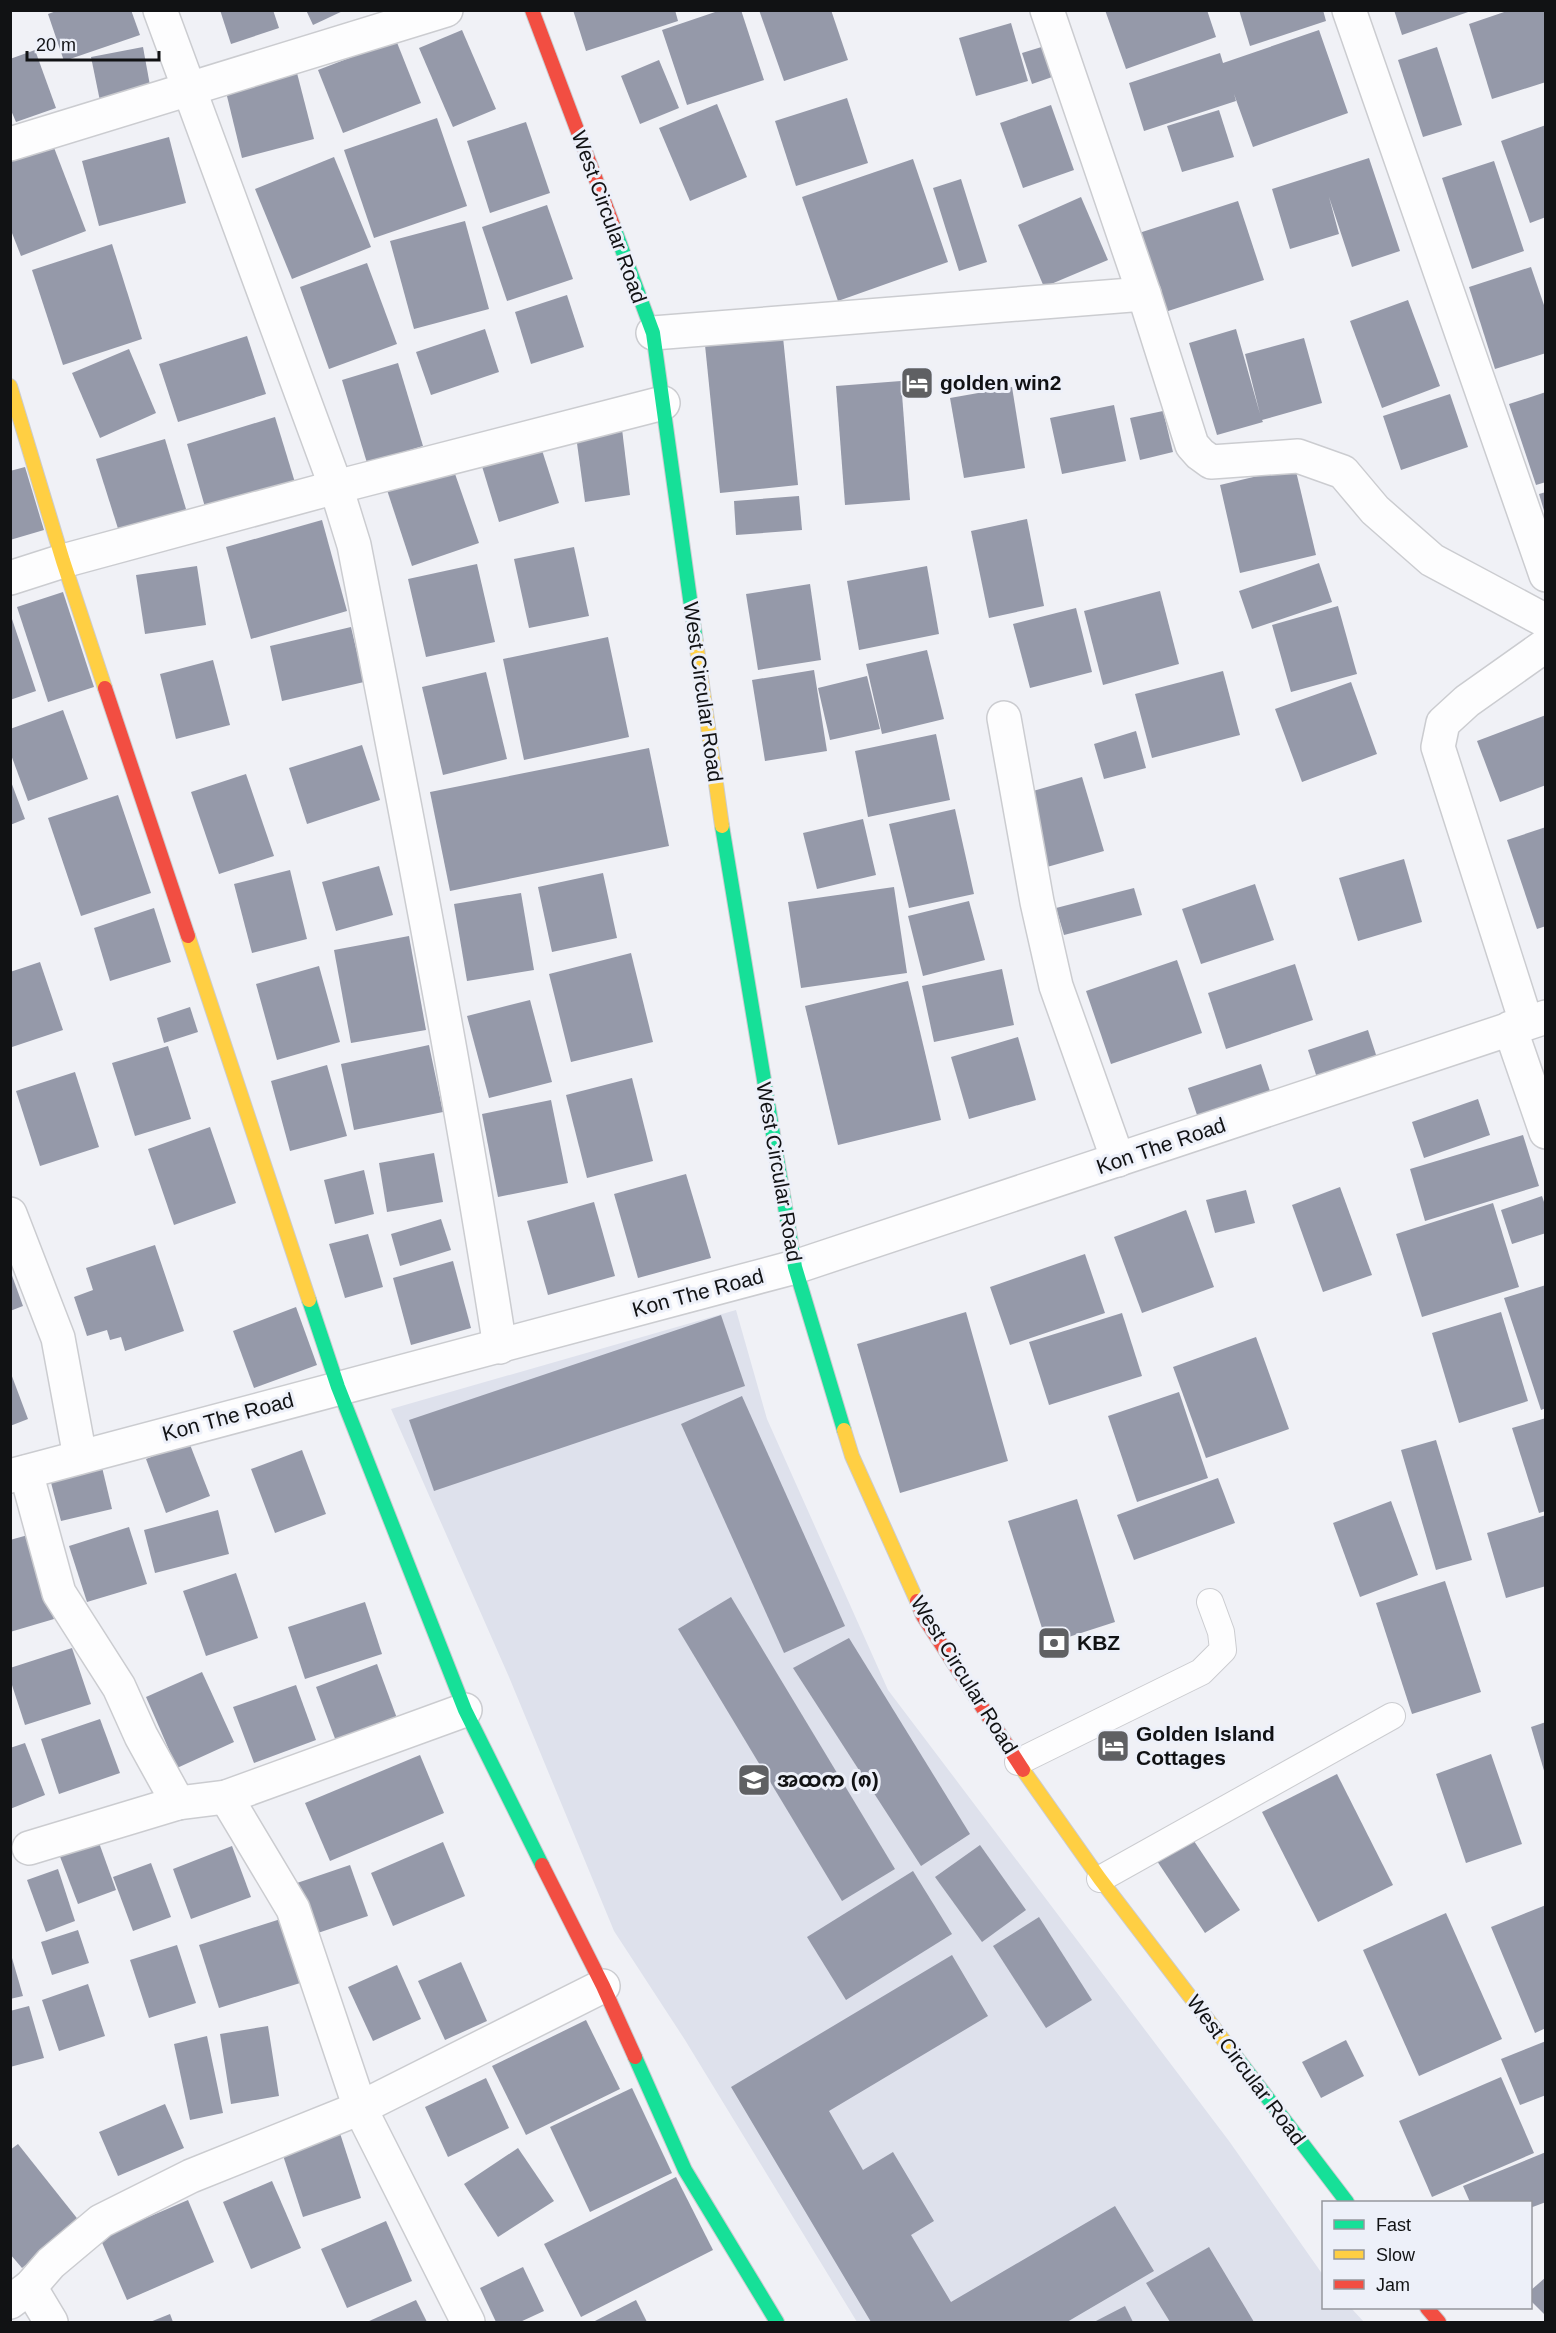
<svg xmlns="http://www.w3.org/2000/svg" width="1556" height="2333" font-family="Helvetica,'Noto Sans Myanmar',sans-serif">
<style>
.built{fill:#dee1ec}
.building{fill:#9599a9}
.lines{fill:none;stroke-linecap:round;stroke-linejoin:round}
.lane-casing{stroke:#cbccd0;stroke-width:28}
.street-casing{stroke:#cbccd0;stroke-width:36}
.fast-casing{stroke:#cbccd0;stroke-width:16}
.slow-casing{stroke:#cbccd0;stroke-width:16}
.jam-casing{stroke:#cbccd0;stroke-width:16}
.lane{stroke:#fdfdfe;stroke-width:26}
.street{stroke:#fdfdfe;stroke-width:33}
.fast{stroke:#16e098;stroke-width:14}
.slow{stroke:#ffcf43;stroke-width:14}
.jam{stroke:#f24e42;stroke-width:14}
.labels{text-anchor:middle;stroke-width:6;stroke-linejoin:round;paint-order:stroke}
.street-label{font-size:21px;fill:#111214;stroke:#edf0f9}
.poi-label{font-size:21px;font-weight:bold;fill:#111214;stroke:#edf0f9;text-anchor:start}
</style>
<rect width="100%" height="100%" fill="#f0f1f6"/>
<path class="built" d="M736,1310L767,1419L888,1690L1229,2141L1323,2275L1324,2308H1351L1364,2322H857L685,2040L614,1931L509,1677L391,1409Z"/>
<g class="building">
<path d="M59,10H131L140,35L64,61L48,14Z"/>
<path d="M220,10H273L279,28L231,44Z"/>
<path d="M306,10H345L313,25Z"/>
<path d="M573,10H675L678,21L586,51Z"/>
<path d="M721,10H741L764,80L687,105L662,30Z"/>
<path d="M759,10H831L848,60L784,81Z"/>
<path d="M1105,10H1207L1216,37L1126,69Z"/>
<path d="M1239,10H1323L1326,21L1250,46Z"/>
<path d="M1394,10H1471V11L1402,35Z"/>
<path d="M1510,10H1546V82L1492,99L1469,24Z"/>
<path d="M1011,23L1028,81L976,96L959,38Z"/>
<path d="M462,30L496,109L453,127L419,48Z"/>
<path d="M1319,30L1348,113L1253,147L1234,94L1236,101L1144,131L1129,83L1220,53L1223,63Z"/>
<path d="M396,40L421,103L343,133L318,70Z"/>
<path d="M1048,45L1058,75L1032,84L1022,53Z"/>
<path d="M143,47L151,91L100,101L91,57Z"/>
<path d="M1437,47L1462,125L1423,137L1398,60Z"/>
<path d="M35,50L56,108L16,122L10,108V59Z"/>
<path d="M659,60L679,108L640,124L621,76Z"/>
<path d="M297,73L314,139L242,158L226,92Z"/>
<path d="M847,98L868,163L796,186L775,121Z"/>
<path d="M717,104L747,177L690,201L659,128Z"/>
<path d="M1051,105L1074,170L1023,188L1000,123Z"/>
<path d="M1219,110L1234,157L1182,172L1167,126Z"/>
<path d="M437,118L467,206L374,238L344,150Z"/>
<path d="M526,122L550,193L490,213L467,141Z"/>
<path d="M1546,125V217L1530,223L1501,141Z"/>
<path d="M169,137L186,203L99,226L82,161Z"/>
<path d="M53,145L86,231L21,256L10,228V161Z"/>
<path d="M334,157L371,247L292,279L255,189Z"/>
<path d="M1369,158L1400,251L1352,267L1329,197L1339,234L1290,249L1272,189Z"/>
<path d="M913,159L948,262L838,301L802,197Z"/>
<path d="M1494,161L1524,251L1472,269L1442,178Z"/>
<path d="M961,179L987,262L959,271L933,188Z"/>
<path d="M1081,197L1108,260L1044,287L1018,225Z"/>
<path d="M1238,201L1264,280L1165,312L1139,233Z"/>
<path d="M547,205L573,279L507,301L482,227Z"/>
<path d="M465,221L489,309L414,329L390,241Z"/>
<path d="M112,244L142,339L63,365L32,270Z"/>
<path d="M367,263L397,344L329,369L300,287Z"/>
<path d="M1531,267L1546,311V353L1495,369L1469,287Z"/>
<path d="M567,295L584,347L531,364L515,312Z"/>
<path d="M1408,300L1440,386L1382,408L1350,321Z"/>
<path d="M485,329L499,372L431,395L416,352Z"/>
<path d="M1236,329L1260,414L1245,354L1304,338L1322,403L1262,420L1263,422L1217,435L1189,343Z"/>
<path d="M247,336L266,394L178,422L159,364Z"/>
<path d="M783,337L798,485L720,493L705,345Z"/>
<path d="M129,349L156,413L100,438L72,373Z"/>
<path d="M398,363L423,446L367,463L342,380Z"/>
<path d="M901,381L910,500L845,505L836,386Z"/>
<path d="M1012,387L1025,468L964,478L950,398Z"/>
<path d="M1546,392V482L1536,485L1509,404Z"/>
<path d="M1450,394L1468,447L1401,470L1383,416Z"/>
<path d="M1114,405L1126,461L1062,474L1050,418Z"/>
<path d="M1163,411L1173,452L1140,460L1130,418Z"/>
<path d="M275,417L297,489L207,514L187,444Z"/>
<path d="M622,429L630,495L585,502L576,436Z"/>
<path d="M165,439L189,519L121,538L96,459Z"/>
<path d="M540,444L559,503L499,522L481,463Z"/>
<path d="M25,467L44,530L10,540V471Z"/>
<path d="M1295,467L1316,555L1240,573L1220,485Z"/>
<path d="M453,468L479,543L412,566L387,490Z"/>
<path d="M1546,492V514H1545L1539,494Z"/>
<path d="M799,496L802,530L736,535L734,501Z"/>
<path d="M1027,519L1044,606L989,618L971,531Z"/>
<path d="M322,520L347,611L251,639L226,547Z"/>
<path d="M574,547L589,616L529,628L514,559Z"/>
<path d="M1319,563L1332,602L1252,629L1239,591Z"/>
<path d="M477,564L495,642L426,657L408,579Z"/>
<path d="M197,566L206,625L145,634L136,575Z"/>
<path d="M927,566L939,634L859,650L847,581Z"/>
<path d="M810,584L821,660L758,670L746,594Z"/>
<path d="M1160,591L1179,664L1103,685L1084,611Z"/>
<path d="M63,592L94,687L48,702L17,607Z"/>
<path d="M1338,606L1357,674L1291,692L1272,625Z"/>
<path d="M1076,608L1092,672L1030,688L1013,624Z"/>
<path d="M10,613L36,691L10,700Z"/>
<path d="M351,627L364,682L282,701L270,646Z"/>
<path d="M608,637L629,737L524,760L503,659Z"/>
<path d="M927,650L944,719L882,734L866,664Z"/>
<path d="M213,660L230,725L176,739L160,674Z"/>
<path d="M814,670L827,751L765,761L752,680Z"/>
<path d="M1223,671L1240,735L1152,758L1135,694Z"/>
<path d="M486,672L507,759L443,775L422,687Z"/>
<path d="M867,676L880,729L830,740L818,688Z"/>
<path d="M1351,682L1377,754L1302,782L1275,709Z"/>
<path d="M63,710L88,779L28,801L10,752V729Z"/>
<path d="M1546,715V785L1500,802L1477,741Z"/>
<path d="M1136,731L1146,768L1104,779L1094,744Z"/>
<path d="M936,734L950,800L868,817L855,751Z"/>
<path d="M362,745L380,800L307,824L289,768Z"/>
<path d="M649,748L669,846L450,891L430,792Z"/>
<path d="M246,774L274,856L219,874L191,792Z"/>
<path d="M1082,777L1104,851L1047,867L1026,793Z"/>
<path d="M10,779L25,819L10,825Z"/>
<path d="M118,795L151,893L81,916L48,818Z"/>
<path d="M955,809L974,894L909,908L889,824Z"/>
<path d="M863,819L876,875L817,889L803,833Z"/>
<path d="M1546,827V926L1537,929L1507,840Z"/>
<path d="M1404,859L1422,922L1358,941L1339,878Z"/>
<path d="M379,866L393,915L336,931L322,882Z"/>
<path d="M290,870L307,939L252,953L234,884Z"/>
<path d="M603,873L617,938L552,952L538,887Z"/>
<path d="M1255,884L1274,940L1201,964L1182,909Z"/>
<path d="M894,887L907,973L801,988L788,902Z"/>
<path d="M1134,888L1142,915L1064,935L1056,908Z"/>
<path d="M521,893L534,970L467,981L454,904Z"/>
<path d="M969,901L985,960L923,976L908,916Z"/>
<path d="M154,908L171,962L110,981L94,928Z"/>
<path d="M409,936L426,1030L351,1043L334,950Z"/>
<path d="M631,953L653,1042L571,1062L549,974Z"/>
<path d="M1177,960L1202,1033L1111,1064L1086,991Z"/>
<path d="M40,962L63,1030L12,1047L10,972Z"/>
<path d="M1295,964L1313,1020L1226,1049L1208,993Z"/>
<path d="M319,966L340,1042L277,1060L256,984Z"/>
<path d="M1002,969L1014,1025L934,1042L922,986Z"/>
<path d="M908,981L941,1120L838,1145L805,1006Z"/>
<path d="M530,1000L552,1082L489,1098L467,1016Z"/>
<path d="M190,1007L198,1032L164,1043L157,1018Z"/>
<path d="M1368,1030L1379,1064L1319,1084L1308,1050Z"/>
<path d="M1018,1037L1036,1100L969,1119L951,1057Z"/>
<path d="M429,1045L443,1112L354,1130L341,1064Z"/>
<path d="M168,1046L191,1119L135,1136L112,1063Z"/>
<path d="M1261,1064L1271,1094L1198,1118L1188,1088Z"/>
<path d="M327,1065L347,1136L290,1151L271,1081Z"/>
<path d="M75,1072L99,1147L40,1166L16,1091Z"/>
<path d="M632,1078L653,1161L587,1178L566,1095Z"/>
<path d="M1478,1099L1490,1135L1424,1158L1412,1122Z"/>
<path d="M551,1100L568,1183L498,1197L482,1114Z"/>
<path d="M210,1127L236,1203L174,1225L148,1149Z"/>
<path d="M1523,1135L1539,1186L1425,1221L1410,1169Z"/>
<path d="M434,1153L443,1202L387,1212L379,1163Z"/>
<path d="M364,1170L374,1214L335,1224L324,1180Z"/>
<path d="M686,1174L711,1258L638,1278L614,1194Z"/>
<path d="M1340,1187L1372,1275L1323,1292L1292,1205Z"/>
<path d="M1246,1190L1255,1223L1215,1233L1206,1200Z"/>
<path d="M1542,1196L1546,1208V1233L1512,1244L1501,1210Z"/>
<path d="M594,1202L615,1276L548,1295L527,1221Z"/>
<path d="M1493,1203L1519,1287L1422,1317L1396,1234Z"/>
<path d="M1186,1210L1214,1287L1142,1313L1114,1237Z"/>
<path d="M441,1219L451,1250L400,1266L391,1234Z"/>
<path d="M368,1234L383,1287L345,1298L329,1244Z"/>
<path d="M155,1245L184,1331L125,1351L121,1337L110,1340L107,1330L87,1336L74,1297L93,1290L86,1268Z"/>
<path d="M1085,1254L1105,1313L1010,1345L990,1287Z"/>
<path d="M453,1261L471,1328L411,1345L393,1278Z"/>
<path d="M10,1270L23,1306L10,1311Z"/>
<path d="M1546,1285V1408L1541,1410L1504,1298Z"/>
<path d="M296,1307L317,1365L254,1388L233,1331Z"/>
<path d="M966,1312L1008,1461L900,1493L857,1344Z"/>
<path d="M1501,1312L1528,1401L1459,1423L1432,1333Z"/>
<path d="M1122,1313L1142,1376L1049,1405L1029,1342Z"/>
<path d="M721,1315L745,1386L434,1491L409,1420Z"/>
<path d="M1256,1337L1289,1429L1206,1458L1173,1367Z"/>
<path d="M10,1371L28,1419L10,1426Z"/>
<path d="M1179,1392L1208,1478L1137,1502L1108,1416Z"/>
<path d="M742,1396L845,1626L784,1653L681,1424Z"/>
<path d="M1546,1418V1511L1539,1513L1512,1428Z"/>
<path d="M1436,1440L1472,1560L1436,1570L1401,1450Z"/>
<path d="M189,1442L210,1496L166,1513L146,1459Z"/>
<path d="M302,1450L326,1514L275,1533L251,1469Z"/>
<path d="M101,1463L112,1509L61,1521L49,1475Z"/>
<path d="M1218,1478L1235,1523L1134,1560L1117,1515Z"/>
<path d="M1077,1499L1115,1622L1047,1644L1008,1521Z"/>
<path d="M1391,1501L1418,1575L1360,1597L1333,1523Z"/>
<path d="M218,1510L229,1554L155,1573L144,1530Z"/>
<path d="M1546,1515V1586L1506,1598L1487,1533Z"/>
<path d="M129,1527L147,1584L87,1602L69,1546Z"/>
<path d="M28,1535L54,1619L10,1632V1540Z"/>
<path d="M236,1573L258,1638L206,1656L183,1591Z"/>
<path d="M1445,1581L1481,1692L1412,1714L1376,1603Z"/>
<path d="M731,1597L895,1869L842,1901L678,1629Z"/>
<path d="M365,1602L382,1654L305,1679L288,1627Z"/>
<path d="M849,1638L970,1834L921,1866L793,1668Z"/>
<path d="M72,1648L91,1704L25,1725L10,1679V1668Z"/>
<path d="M377,1664L398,1721L337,1744L316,1687Z"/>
<path d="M202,1672L234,1742L177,1768L146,1697Z"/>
<path d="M296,1685L316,1740L254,1763L233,1707Z"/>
<path d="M100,1719L120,1773L59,1794L41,1739Z"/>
<path d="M1546,1722V1774H1545L1531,1727Z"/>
<path d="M25,1743L45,1795L10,1809V1748Z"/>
<path d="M1491,1754L1522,1844L1466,1863L1436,1774Z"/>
<path d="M420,1755L444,1813L330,1861L305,1803Z"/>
<path d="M1337,1774L1393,1885L1318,1922L1262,1812Z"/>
<path d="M1190,1835L1240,1910L1205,1933L1155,1858Z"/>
<path d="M98,1840L116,1890L78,1904L59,1854Z"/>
<path d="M443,1842L465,1896L393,1926L371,1873Z"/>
<path d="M980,1845L1026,1910L982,1942L935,1877Z"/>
<path d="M232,1846L251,1897L191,1919L173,1869Z"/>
<path d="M151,1863L171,1917L133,1931L113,1877Z"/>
<path d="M350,1865L368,1916L312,1935L294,1884Z"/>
<path d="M58,1869L75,1921L46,1932L27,1880Z"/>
<path d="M913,1871L952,1934L846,2000L807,1937Z"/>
<path d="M1546,1905V2028L1535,2033L1491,1927Z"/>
<path d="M1446,1913L1502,2039L1419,2076L1363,1950Z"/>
<path d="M290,1916L310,1980L219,2008L199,1945Z"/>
<path d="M1039,1917L1092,2000L1046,2028L993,1946Z"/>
<path d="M78,1930L89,1963L52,1975L41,1942Z"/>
<path d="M177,1945L196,2003L149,2018L130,1960Z"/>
<path d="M10,1951L23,1996L10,1999Z"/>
<path d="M952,1955L988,2016L829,2111L863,2170L893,2152L934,2221L911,2235L951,2302L1115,2206L1154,2271L1067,2322H871L731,2087Z"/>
<path d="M461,1962L487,2021L445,2040L418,1981Z"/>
<path d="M397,1965L421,2019L373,2041L348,1987Z"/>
<path d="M88,1984L105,2036L59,2051L42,2000Z"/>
<path d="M29,2006L44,2058L10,2067V2011Z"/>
<path d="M586,2020L620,2089L526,2135L492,2066Z"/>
<path d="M268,2026L279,2096L231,2104L220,2034Z"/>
<path d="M207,2036L223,2113L190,2120L174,2044Z"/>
<path d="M1346,2040L1364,2076L1321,2098L1302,2062Z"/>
<path d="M1546,2041V2095L1520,2105L1501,2059Z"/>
<path d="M1501,2077L1534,2153L1432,2197L1399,2121Z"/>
<path d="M486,2078L509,2128L448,2157L425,2107Z"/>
<path d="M632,2088L672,2173L590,2212L550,2127Z"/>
<path d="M165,2104L184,2148L118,2176L99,2132Z"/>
<path d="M337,2124L361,2198L303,2217L279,2143Z"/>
<path d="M18,2144L80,2222L22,2268L10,2254V2150Z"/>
<path d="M518,2148L554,2201L498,2237L464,2184Z"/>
<path d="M1546,2152V2202L1530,2208V2202H1470L1463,2186Z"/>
<path d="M676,2177L713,2250L581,2317L544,2244Z"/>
<path d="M272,2181L301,2248L251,2269L223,2202Z"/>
<path d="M188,2200L214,2262L127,2300L100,2238Z"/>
<path d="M386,2221L412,2281L347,2308L321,2249Z"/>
<path d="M1209,2247L1254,2322H1170L1146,2283Z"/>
<path d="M523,2267L544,2311L520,2322H496L480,2288Z"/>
<path d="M1546,2277V2316L1530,2300V2291Z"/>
<path d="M416,2300L427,2322H367Z"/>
<path d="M636,2300L647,2322H593Z"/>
<path d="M1125,2306L1133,2322H1094Z"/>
<path d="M170,2314L173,2322H150Z"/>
</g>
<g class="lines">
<g class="lane-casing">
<g id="lane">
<path d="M1018,1762L1201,1672L1223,1650L1221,1632L1210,1602"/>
<path d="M1100,1879L1392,1716"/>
</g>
</g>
<g class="street-casing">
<g id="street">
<path d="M160,10L336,487L354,545C406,811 458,1078 500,1347"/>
<path d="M1047,10L1144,294L1192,445L1200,454L1211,462L1298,456L1343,472L1375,510L1432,560L1546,621"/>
<path d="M1349,10L1546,575"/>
<path d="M10,144L446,10"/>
<path d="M653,333L1144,294"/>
<path d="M10,578L63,561L336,487L663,403"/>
<path d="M1004,718L1037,902L1056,986L1118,1160"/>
<path d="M1526,1022L1438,747L1443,723L1467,701L1546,645"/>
<path d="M1510,1028L1546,1132"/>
<path d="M10,1214L58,1338L80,1457"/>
<path d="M26,1472L59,1593L119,1687L141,1736L178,1803"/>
<path d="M10,1476L795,1267L1546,1017"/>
<path d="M226,1797L293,1909L360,2108L468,2322"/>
<path d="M29,1848L178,1803L226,1797L465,1710"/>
<path d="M30,2287L51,2322"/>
<path d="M10,2302L30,2287L51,2263L101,2221L191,2176L360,2108L603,1986"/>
</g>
</g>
<g class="fast-casing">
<g id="fast">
<path d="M613,225L653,333L696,642"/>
<path d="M722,826L795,1267L844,1430"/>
<path d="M309,1300L338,1387L465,1710L542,1865"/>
<path d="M1234,2054L1347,2202"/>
<path d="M635,2057L685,2170L777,2322"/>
</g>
</g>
<g class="slow-casing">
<g id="slow">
<path d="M10,386L63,561L105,688"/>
<path d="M696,642L722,826"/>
<path d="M188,936L309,1300"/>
<path d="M844,1430L852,1456L917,1601"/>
<path d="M1023,1770L1100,1879L1234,2054"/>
</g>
</g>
<g class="jam-casing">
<g id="jam">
<path d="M532,10L613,225"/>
<path d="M105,688L188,936"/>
<path d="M917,1601L923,1616L1023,1770"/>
<path d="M542,1865L603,1986L635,2057"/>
<path d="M1427,2308L1439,2322"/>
</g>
</g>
<use href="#lane" class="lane"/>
<use href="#street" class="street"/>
<use href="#fast" class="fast"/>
<use href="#slow" class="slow"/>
<use href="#jam" class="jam"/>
</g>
<defs>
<g id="hotel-square" transform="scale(1.725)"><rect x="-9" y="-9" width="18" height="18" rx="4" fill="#5f6063" stroke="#edf0f9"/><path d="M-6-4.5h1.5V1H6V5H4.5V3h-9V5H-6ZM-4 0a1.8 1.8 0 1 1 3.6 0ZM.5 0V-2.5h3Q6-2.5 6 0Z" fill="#fff"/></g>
<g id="bank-square" transform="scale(1.725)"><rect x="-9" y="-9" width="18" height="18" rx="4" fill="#5f6063" stroke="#edf0f9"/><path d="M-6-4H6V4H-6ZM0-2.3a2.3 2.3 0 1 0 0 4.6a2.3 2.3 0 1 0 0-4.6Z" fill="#fff"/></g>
<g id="school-square" transform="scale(1.725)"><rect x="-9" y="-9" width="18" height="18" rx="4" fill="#5f6063" stroke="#edf0f9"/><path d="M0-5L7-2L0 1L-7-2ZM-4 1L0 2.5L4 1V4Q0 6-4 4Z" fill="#fff"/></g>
</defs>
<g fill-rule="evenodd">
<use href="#hotel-square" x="917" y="383"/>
<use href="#bank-square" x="1054" y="1643"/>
<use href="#hotel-square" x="1113" y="1746"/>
<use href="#school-square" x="754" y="1780"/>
</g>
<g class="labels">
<g class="street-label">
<text transform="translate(609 217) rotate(70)" y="7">West Circular Road</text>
<text transform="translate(703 692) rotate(82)" y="7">West Circular Road</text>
<text transform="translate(1161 1146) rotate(-19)" y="7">Kon The Road</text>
<text transform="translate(779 1172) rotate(80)" y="7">West Circular Road</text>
<text transform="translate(698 1293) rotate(-15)" y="7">Kon The Road</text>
<text transform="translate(228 1417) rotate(-15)" y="7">Kon The Road</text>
<text transform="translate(964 1675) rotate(58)" y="7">West Circular Road</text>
<text transform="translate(1246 2070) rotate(53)" y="7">West Circular Road</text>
</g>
<g class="poi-label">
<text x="940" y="390">golden win2</text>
<text x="1077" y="1650">KBZ</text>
<text x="1136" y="1741">Golden Island<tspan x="1136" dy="24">Cottages</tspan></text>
<text x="777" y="1787">အထက (၈)</text>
</g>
</g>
<rect width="1556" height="2333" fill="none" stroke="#111214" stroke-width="24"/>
<rect x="1322" y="2201" width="210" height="108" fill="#edf0f9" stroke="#95979d" stroke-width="1.5"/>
<rect x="1334" y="2220" width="30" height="9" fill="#16e098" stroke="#95979d" stroke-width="1.5"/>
<text x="1376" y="2231" font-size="18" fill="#111214">Fast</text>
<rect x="1334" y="2250" width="30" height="9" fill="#ffcf43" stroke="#95979d" stroke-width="1.5"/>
<text x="1376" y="2261" font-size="18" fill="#111214">Slow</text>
<rect x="1334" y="2280" width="30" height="9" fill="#f24e42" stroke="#95979d" stroke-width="1.5"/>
<text x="1376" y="2291" font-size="18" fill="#111214">Jam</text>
<path d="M27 51v9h132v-9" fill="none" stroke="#111214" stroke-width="3"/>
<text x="36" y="51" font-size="18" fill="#111214" stroke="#edf0f9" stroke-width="4.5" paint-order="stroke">20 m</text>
</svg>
